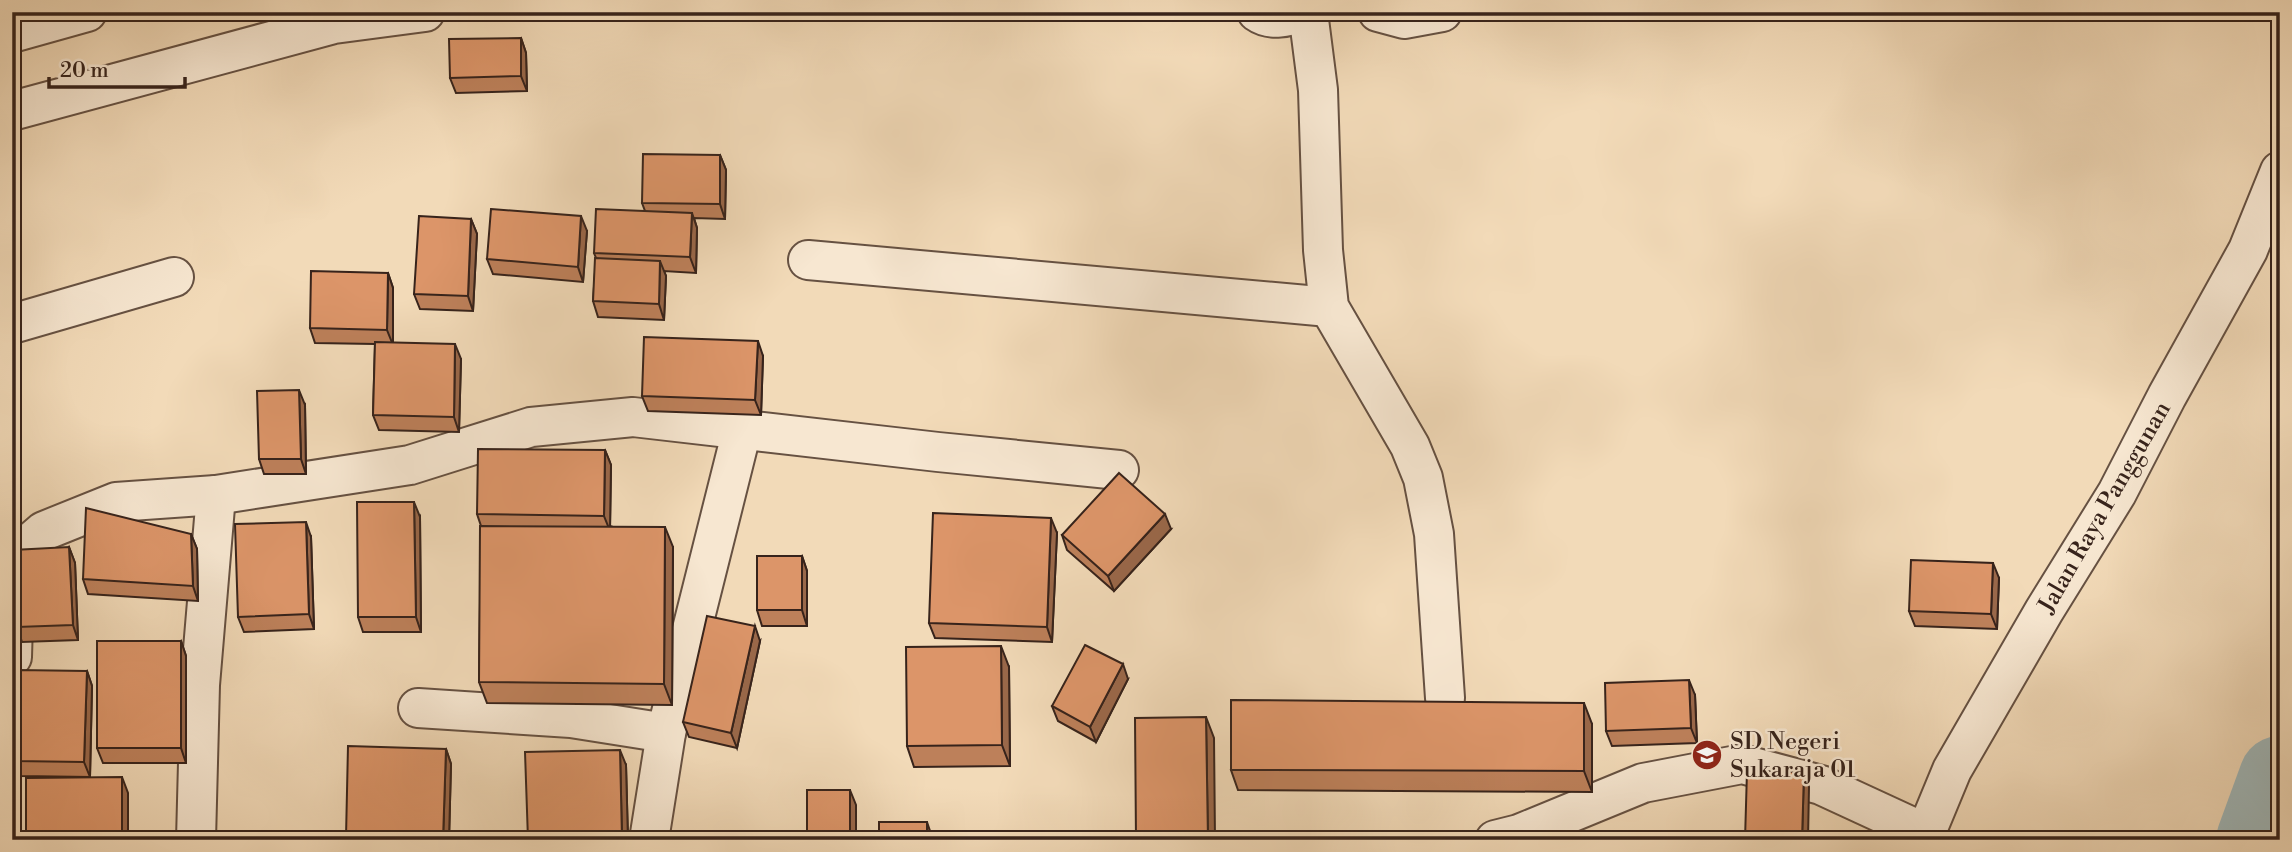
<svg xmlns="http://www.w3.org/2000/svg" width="2292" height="852" font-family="'Libre Bodoni',serif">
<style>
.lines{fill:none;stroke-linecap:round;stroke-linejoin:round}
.river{stroke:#a0b8ba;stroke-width:82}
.minor-casing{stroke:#665142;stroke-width:42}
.minor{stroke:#f7e7d1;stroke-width:38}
.wall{fill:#bd805a;stroke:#37231b;stroke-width:2}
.shaded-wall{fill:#9a684a;stroke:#37231b;stroke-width:2}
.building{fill:#dc9569;stroke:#37231b;stroke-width:2}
.labels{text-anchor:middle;stroke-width:5;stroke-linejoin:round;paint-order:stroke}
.street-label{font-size:24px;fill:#37231b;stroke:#f7e7d1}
.poi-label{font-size:24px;fill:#37231b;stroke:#f7e7d1;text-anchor:start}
</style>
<rect width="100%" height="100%" fill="#f2dab8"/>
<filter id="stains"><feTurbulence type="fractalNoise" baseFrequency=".00286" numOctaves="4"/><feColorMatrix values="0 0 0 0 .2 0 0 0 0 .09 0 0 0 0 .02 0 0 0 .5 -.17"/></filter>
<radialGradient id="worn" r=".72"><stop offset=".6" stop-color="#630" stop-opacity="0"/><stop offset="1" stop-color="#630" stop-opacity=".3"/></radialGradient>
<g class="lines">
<path class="river" d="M2257,840L2280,777"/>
<g class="minor-casing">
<g id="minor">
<path d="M1257,12C1271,22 1288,17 1303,12"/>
<path d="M1308,12L1318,90L1323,250L1329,307L1410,446L1423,478L1434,534L1445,698"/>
<path d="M1378,12L1404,19L1442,12"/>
<path d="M12,33L87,12"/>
<path d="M12,111L334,24L425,12"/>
<path d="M808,260L1329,307"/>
<path d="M12,324L174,277"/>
<path d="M12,657L15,556L44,531L116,502L216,495L410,465L531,427L633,417L938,452L1119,470"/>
<path d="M418,708L571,718L666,733"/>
<path d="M196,840L200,685L216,495"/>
<path d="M649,840L666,733L742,430"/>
<path d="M1495,840L1519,834L1643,783L1742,764L1821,785L1925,833"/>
<path d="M1923,840L1952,770L2044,611L2117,493L2167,396L2248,250L2280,171"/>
</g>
</g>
<use href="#minor" class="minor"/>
</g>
<g class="wall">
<path d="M521,38L526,53L527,91L456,93L450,78Z"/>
<path d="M720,155L726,170L725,219L694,218L697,228L696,273L664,271L666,276L664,320L598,317L593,301L596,258L594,253L645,211L642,203Z"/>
<path d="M471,219L477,234L473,311L420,309L414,294Z"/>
<path d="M587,231L583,282L493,274L487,259Z"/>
<path d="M388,273L393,288V343L461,359L459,432L379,430L373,415L375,344L315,343L310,328Z"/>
<path d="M763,356L761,415L648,411L642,396Z"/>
<path d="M305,405L306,474H264L259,459Z"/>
<path d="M605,450L611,465L610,526L673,547L672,705L487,703L479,682L481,526L477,514Z"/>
<path d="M420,517L421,632H363L358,617Z"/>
<path d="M1171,529L1114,591L1067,550L1062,535Z"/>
<path d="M1057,533L1052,642L935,638L929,623Z"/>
<path d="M191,534L197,549L198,601L88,594L83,579Z"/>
<path d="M311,537L314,629L244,632L238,617Z"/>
<path d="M69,547L75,563L78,640L22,642L17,627Z"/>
<path d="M802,556L807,571V626H762L757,610Z"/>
<path d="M1999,578L1997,629L1915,626L1909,611Z"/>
<path d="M181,641L186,656V763H103L97,748Z"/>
<path d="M760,641L737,748L689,737L683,722Z"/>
<path d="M1009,667L1010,766L914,767L907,746Z"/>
<path d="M87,671L92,686L90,777L20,776L14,761Z"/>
<path d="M1128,679L1096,742L1058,721L1052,706Z"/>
<path d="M1695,695L1697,743L1612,746L1606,731Z"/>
<path d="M1592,724V792L1238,790L1231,770Z"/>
<path d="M446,749L451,764L449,840H347L346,837Z"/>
<path d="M626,765L628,840H528Z"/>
</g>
<g class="shaded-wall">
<path d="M521,38L526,53L527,91L521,76Z"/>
<path d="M720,155L726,170L725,219L720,204Z"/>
<path d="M692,213L697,228L696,273L690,257Z"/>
<path d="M581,216L587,231L583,282L578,267Z"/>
<path d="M471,219L477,234L473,311L468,296Z"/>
<path d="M660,261L666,276L664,320L659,304Z"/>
<path d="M388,273L393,288V345L387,330Z"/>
<path d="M758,341L763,356L761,415L755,400Z"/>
<path d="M455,344L461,359L459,432L454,417Z"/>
<path d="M299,390L305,405L306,474L301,459Z"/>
<path d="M605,450L611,465L610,531L604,516Z"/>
<path d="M414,502L420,517L421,632L416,617Z"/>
<path d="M1165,514L1171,529L1114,591L1108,576Z"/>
<path d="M1051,518L1057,533L1052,642L1047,627Z"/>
<path d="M306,522L311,537L314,629L309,614Z"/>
<path d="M665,527L673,547L672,705L664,684Z"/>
<path d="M191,534L197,549L198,601L193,586Z"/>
<path d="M69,547L75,563L78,640L73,625Z"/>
<path d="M802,556L807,571V626L802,610Z"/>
<path d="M1993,563L1999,578L1997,629L1991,614Z"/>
<path d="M755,626L760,641L737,748L731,733Z"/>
<path d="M181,641L186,656V763L181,748Z"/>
<path d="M1001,646L1009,667L1010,766L1002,745Z"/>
<path d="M1123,664L1128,679L1096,742L1090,727Z"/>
<path d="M87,671L92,686L90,777L84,762Z"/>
<path d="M1689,680L1695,695L1697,743L1691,728Z"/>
<path d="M1584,703L1592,724V792L1584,771Z"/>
<path d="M1206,717L1214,738L1215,840H1208Z"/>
<path d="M446,749L451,764L449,840H443Z"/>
<path d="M620,750L626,765L628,840H623L622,838Z"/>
<path d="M1804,772L1809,787L1808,840H1802Z"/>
<path d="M122,777L128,793V840H122Z"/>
<path d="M850,790L856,805V840H850Z"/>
<path d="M927,822L930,831V840H927Z"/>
</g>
<g class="building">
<path d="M521,38V76L450,78L449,39Z"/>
<path d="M643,154L720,155V204L642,203Z"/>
<path d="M491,209L581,216L578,267L487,259Z"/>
<path d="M596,209L692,213L690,257L594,253Z"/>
<path d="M419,216L471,219L468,296L414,294Z"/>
<path d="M595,258L660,261L659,304L593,301Z"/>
<path d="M311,271L388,273L387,330L310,328Z"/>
<path d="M644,337L758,341L755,400L642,396Z"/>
<path d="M375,342L455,344L454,417L373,415Z"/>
<path d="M299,390L301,459H259L257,391Z"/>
<path d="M478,449L605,450L604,516L477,514Z"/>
<path d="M1119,473L1165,514L1108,576L1062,535Z"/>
<path d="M357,502H414L416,617H358Z"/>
<path d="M86,508L191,534L193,586L83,579Z"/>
<path d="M933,513L1051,518L1047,627L929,623Z"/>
<path d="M306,522L309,614L238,617L235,524Z"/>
<path d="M480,526L665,527L664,684L479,682Z"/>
<path d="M69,547L73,625L17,627L13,550Z"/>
<rect x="757" y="556" width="45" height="54"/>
<path d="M1911,560L1993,563L1991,614L1909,611Z"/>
<path d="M707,616L755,626L731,733L683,722Z"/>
<rect x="97" y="641" width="84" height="107"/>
<path d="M1085,645L1123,664L1090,727L1052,706Z"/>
<path d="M1001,646L1002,745L907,746L906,647Z"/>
<path d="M17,670L87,671L84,762L14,761Z"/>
<path d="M1689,680L1691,728L1606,731L1605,683Z"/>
<path d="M1231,700L1584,703V771L1231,770Z"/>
<path d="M1206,717L1208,840H1136L1135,718Z"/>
<path d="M348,746L446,749L443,840L346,837Z"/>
<path d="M620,750L622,838L528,840L525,752Z"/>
<path d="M1747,771L1804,772L1802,840H1745Z"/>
<path d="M122,777V840H26V778Z"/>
<rect x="807" y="790" width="43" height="50"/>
<rect x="879" y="822" width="48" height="18"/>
</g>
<defs>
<g id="school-disc" transform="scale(1.575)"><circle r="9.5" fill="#8f2418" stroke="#f7e7d1"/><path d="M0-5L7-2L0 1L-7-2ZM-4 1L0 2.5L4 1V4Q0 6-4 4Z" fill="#fff"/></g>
</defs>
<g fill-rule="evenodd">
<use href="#school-disc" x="1707" y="755"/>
</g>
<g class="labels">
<g class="street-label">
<text transform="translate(2104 507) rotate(-60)" y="8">Jalan Raya Panggunan</text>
</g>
<g class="poi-label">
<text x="1730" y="749">SD Negeri<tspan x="1730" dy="28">Sukaraja 01</tspan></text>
</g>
</g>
<rect width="2292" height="852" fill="none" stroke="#f2dab8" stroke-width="42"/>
<rect x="14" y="14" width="2264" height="824" fill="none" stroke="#37231b" stroke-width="3.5"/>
<rect x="21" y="21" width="2250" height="810" fill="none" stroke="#37231b" stroke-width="2"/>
<path d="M49 77v10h136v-10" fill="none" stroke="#37231b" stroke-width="3.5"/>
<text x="60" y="77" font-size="21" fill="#37231b" stroke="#f7e7d1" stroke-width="5" paint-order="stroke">20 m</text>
<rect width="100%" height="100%" filter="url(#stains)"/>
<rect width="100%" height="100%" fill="url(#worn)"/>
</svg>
